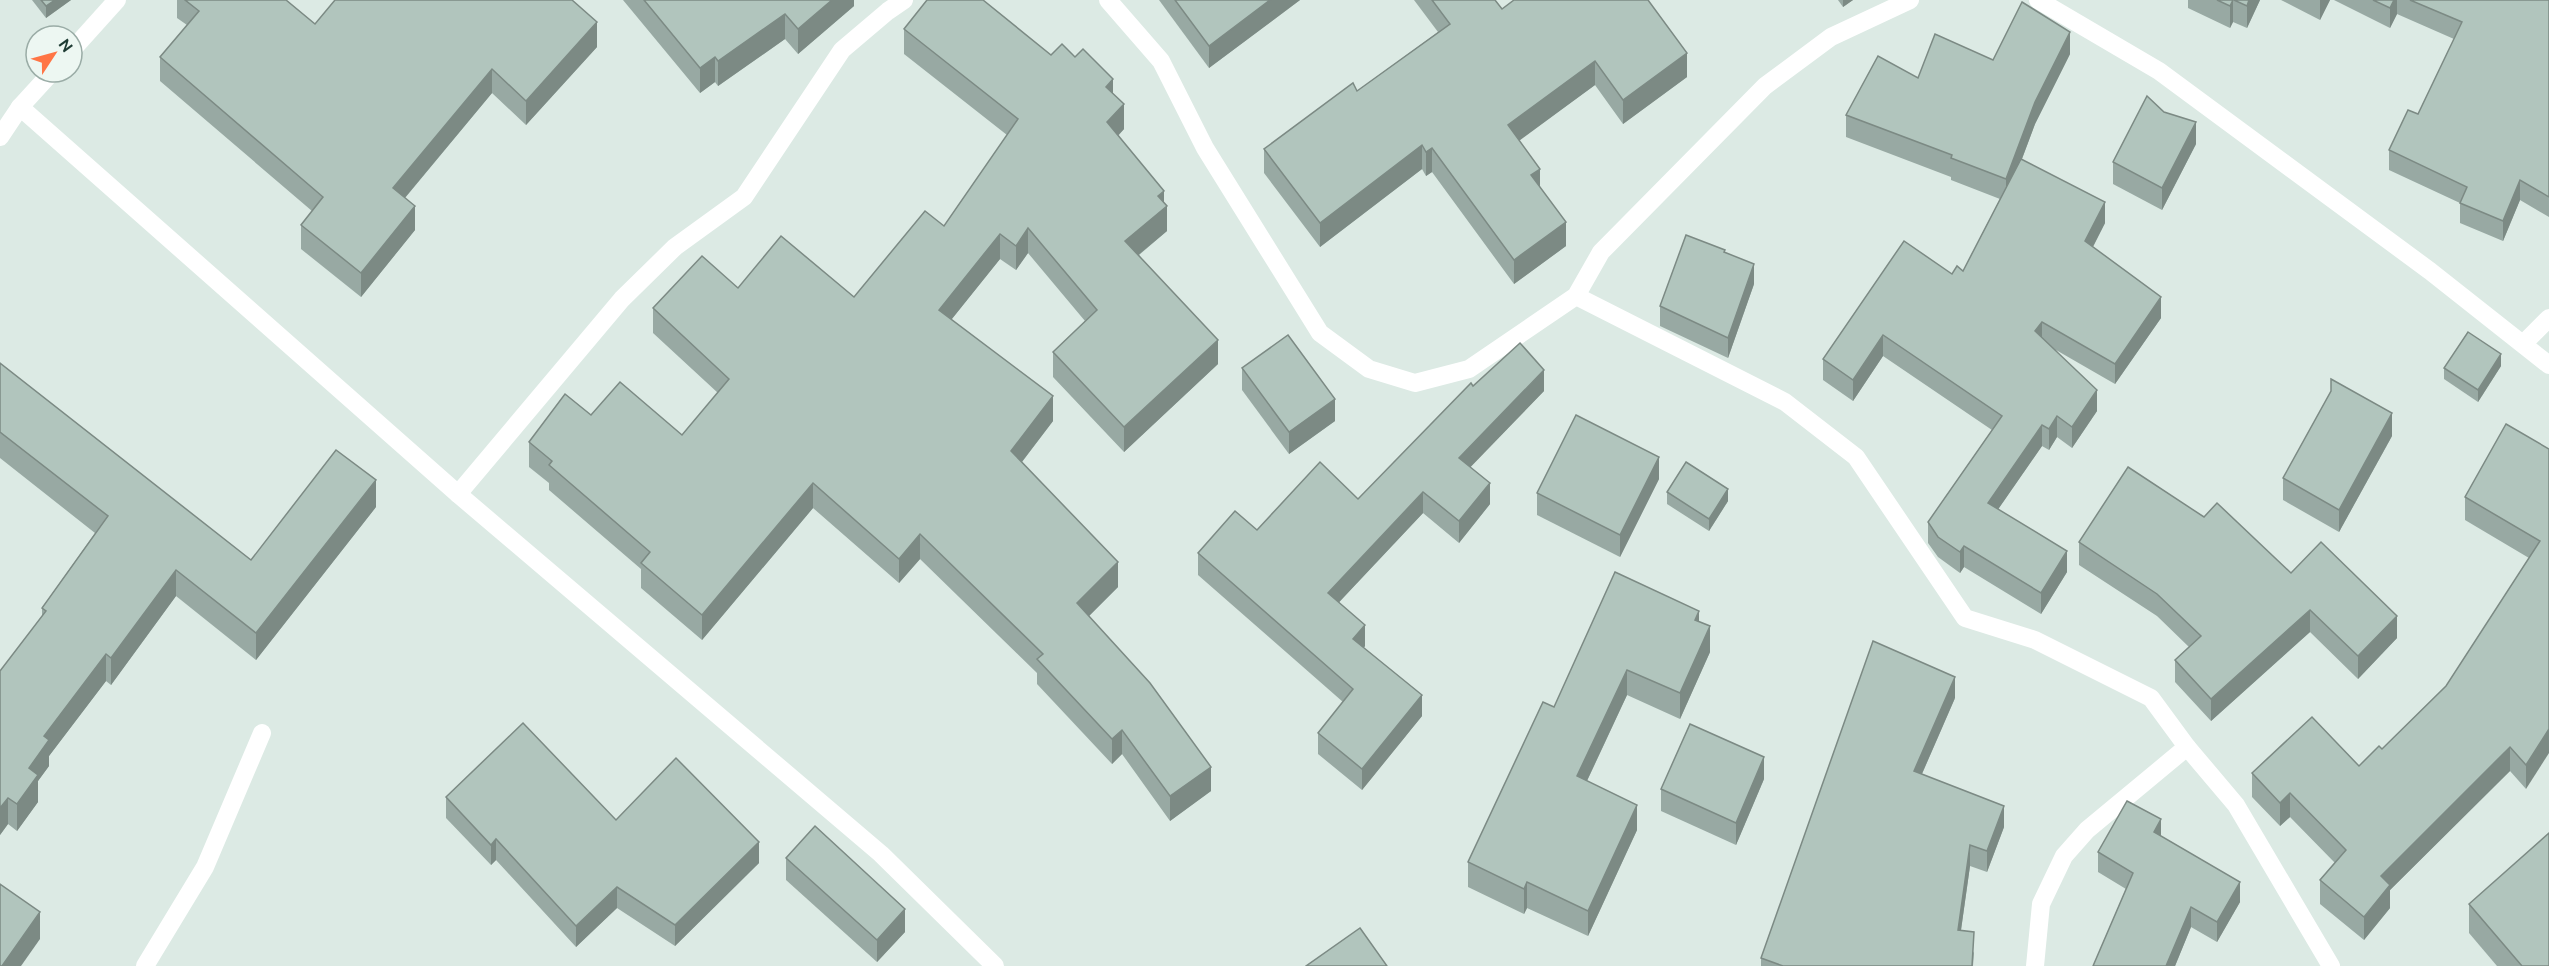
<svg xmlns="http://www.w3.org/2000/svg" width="2549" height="966" font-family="Ubuntu,sans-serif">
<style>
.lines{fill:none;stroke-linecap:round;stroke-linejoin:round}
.street{stroke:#fff;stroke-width:18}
.wall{fill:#98a9a3}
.shaded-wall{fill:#7c8a84}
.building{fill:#b1c5bd;stroke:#7c8a84;stroke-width:1.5}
</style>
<rect width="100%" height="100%" fill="#dceae4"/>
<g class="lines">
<g class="street">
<path d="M1108,0L1161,61L1205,148L1320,333L1369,369L1415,383L1469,369L1576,296L1601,252L1765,86L1831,37L1910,0"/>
<path d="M2038,0L2159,71L2430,271L2549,365"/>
<path d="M72,50L117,0"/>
<path d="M20,107L458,494L881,854L995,966"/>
<path d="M0,137L20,107L52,72"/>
<path d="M1576,296L1785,402L1856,457L1965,618L2035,640L2151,698L2187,747L2236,805L2331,966"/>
<path d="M2523,344L2549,318"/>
<path d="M458,494L622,299L675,247L744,197L842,50L888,11L904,0"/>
<path d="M145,966L205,867L262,733"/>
<path d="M2035,966L2041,904L2064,856L2087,830L2187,747"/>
</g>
</g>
<g class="wall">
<path d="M32,0H71L46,18Z"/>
<path d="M177,0H286L315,24L597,47L526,125L492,93L405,198L415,230L361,297L301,249V225L312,211L160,81V57L187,25L177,18Z"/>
<path d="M623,0H854V6L798,54L785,39L718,86L715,82L700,93Z"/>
<path d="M1159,0H1300L1209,68Z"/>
<path d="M1414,0H1495L1502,9L1687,77L1623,124L1595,85L1519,140L1566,246L1514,284L1432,172L1426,176L1422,169L1320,247L1264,173V149L1357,91L1438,32Z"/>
<path d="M1838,0H1853L1843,7Z"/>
<path d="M2188,0H2260L2247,28L2233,22L2230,28L2188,8Z"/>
<path d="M2281,0H2330L2320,20Z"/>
<path d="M2334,0H2549V217L2520,200L2503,241L2460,223V203L2389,170V150L2418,114L2454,39L2397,14L2390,28Z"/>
<path d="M904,29L1051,55L1113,94L1124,129L1118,136L1164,203L1167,231L1139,255L1218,364L1124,452L1053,377V352L1085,321L1028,253L1016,270L1000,259L951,320L1053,421L1022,462L1118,587L1089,616L1211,791L1170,821L1122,754L1112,764L1037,684V673L920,559L899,583L813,508L702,640L641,588V569L549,490V483L529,467V442L591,415L682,435L718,393L653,333V308L738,288L854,297L944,226L1007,135L904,54Z"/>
<path d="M2070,54L2035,124L2022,159L2105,223L2093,247L2161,318L2115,384L2056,350L2097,411L2072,448L2057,437L2049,450L2042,446L1998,509L2067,572L2041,614L1964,567L1960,573L1938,557L1928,543V522L1992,430L1883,356L1853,401L1823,380V359L1952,274L1963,271L2000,199L1951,180V177L1846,137V115L1918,78L1993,60Z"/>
<path d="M2196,144L2162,210L2113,184V162Z"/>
<path d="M1754,284L1728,358L1660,326V306Z"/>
<path d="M0,363L251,560L376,507L256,660L176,596L111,685L106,681L49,756V766L38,781V802L17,831L8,824L0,835L42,616V608L95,533L0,458Z"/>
<path d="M2501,366L2478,402L2444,379V368Z"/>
<path d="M1242,368L1335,421L1289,454L1242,390Z"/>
<path d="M1473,386L1544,391L1470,467L1490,504L1459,543L1423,513L1339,602L1365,646L1364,648L1422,716L1362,790L1318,754V733L1343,702L1198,575V553L1257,530L1358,499Z"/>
<path d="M2392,436L2339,532L2283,500V478Z"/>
<path d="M2549,449L2526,789L2510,771L2390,890V908L2364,940L2320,904V880L2335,863L2290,817L2280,826L2252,797V773L2359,766L2382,749L2446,686L2529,558L2465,520V497Z"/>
<path d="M1659,479L1620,557L1537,515V493Z"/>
<path d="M1667,492L1728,501L1709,531L1667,504Z"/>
<path d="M2079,542L2291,573L2397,638L2358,679L2310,632L2211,721L2175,682V660L2189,647L2157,616L2079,565Z"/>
<path d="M1699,621L1710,652L1680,719L1627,695L1587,781L1637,830L1588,936L1527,908L1524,914L1468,887V862L1554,707Z"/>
<path d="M1955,698L1922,774L2004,827L1987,872L1970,866L1961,930L1974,953L1973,966H1761V958Z"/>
<path d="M1764,779L1736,845L1661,811V789Z"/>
<path d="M446,797L616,820L759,863L675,946L617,908L576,947L496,860L491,865L446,818Z"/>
<path d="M2161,836L2240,902L2217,942L2191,927L2175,966H2093L2126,889L2098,872V852Z"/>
<path d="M786,858L905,932L877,962L786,880Z"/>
<path d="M2469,904L2549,966H2497L2469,933Z"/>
</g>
<g class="shaded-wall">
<path d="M55,0H71L46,18V6Z"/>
<path d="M832,0H854V6L798,54V29Z"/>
<path d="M1270,0H1300L1209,68V46Z"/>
<path d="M1843,0H1853L1843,7Z"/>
<path d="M2233,0V22L2230,28V6Z"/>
<path d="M2249,0H2260L2247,28V6Z"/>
<path d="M2320,0H2330L2320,20Z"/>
<path d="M2394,0H2397V14L2390,28V8Z"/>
<path d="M785,14V39L718,86V61Z"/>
<path d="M597,22V47L526,125V101Z"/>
<path d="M2070,32V54L2035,124L2006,201V179L2035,102Z"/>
<path d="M1687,53V77L1623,124V100Z"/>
<path d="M715,57V82L700,93V68Z"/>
<path d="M1595,61V85L1508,149V125Z"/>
<path d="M492,69V93L393,212V188Z"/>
<path d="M1113,79V104L1106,87Z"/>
<path d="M1124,104V129L1107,147V122Z"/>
<path d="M2196,122V144L2162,210V188Z"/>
<path d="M1422,145V169L1320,247V223Z"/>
<path d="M1432,148V172L1426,176V152Z"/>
<path d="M1540,169V193L1531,175Z"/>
<path d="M2520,180V200L2503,241V221Z"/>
<path d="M1164,191V209L1167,206V231L1125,266V241L1158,196Z"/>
<path d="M2105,202V223L2085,262V241Z"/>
<path d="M415,206V230L361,297V273Z"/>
<path d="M1566,222V246L1514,284V260Z"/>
<path d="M1028,228V253L1016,270V246Z"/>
<path d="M1000,234V259L939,335V310Z"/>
<path d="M1754,264V284L1728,358V338Z"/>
<path d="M2161,297V318L2115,384V364Z"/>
<path d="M2042,322V343L2035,331Z"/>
<path d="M1883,335V356L1853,401V380Z"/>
<path d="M1218,340V364L1124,452V427Z"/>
<path d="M2501,354V366L2478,402V390Z"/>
<path d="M1544,370V391L1459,479V458Z"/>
<path d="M2097,390V411L2072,448V427Z"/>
<path d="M1053,396V421L1011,476V451Z"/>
<path d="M1335,399V421L1289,454V432Z"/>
<path d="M2392,413V436L2339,532V510Z"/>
<path d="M2057,416V437L2049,450V429Z"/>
<path d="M2042,425V446L1988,524V503Z"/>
<path d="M1659,457V479L1620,557V535Z"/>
<path d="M376,480V507L256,660V633Z"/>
<path d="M813,483V508L702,640V615Z"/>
<path d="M1490,483V504L1459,543V521Z"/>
<path d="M1728,489V501L1709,531V519Z"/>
<path d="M1423,492V513L1328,614V593Z"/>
<path d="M920,534V559L899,583V559Z"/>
<path d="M1964,546V567L1960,573V552Z"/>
<path d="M2067,551V572L2041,614V593Z"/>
<path d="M1118,562V587L1077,628V603Z"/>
<path d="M176,570V596L111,685V658Z"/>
<path d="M2310,610V632L2211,721V699Z"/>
<path d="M1699,611V636L1695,620Z"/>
<path d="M2397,616V638L2358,679V656Z"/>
<path d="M1365,625V646L1353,660V639Z"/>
<path d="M1710,626V652L1680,719V693Z"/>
<path d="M106,654V681L49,756V766L38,781V802L17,831V804L29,768L44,736Z"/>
<path d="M1627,670V695L1577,802V776Z"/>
<path d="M1955,677V698L1914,792V771Z"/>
<path d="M1422,695V716L1362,790V769Z"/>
<path d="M2549,729V753L2526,789V765Z"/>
<path d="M1122,730V754L1112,764V739Z"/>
<path d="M2510,747V771L2390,890V908L2364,940V917L2381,876Z"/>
<path d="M1764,757V779L1736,845V823Z"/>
<path d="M1211,767V791L1170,821V796Z"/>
<path d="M2290,793V817L2280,826V803Z"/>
<path d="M8,798V824L0,835V808Z"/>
<path d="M1637,805V830L1588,936V911Z"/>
<path d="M2004,806V827L1987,872V851Z"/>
<path d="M2161,819V840L2154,832Z"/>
<path d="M496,839V860L491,865V845Z"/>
<path d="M759,842V863L675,946V925Z"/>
<path d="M1970,845V866L1958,951V930Z"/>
<path d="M1527,882V908L1524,914V889Z"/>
<path d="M2240,882V902L2217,942V922Z"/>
<path d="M617,887V908L576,947V926Z"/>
<path d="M2191,907V927L2175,966H2166Z"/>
<path d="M905,909V932L877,962V940Z"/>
<path d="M40,912V939L21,966H2Z"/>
</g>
<g class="building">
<path d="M41,0H55L46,6Z"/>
<path d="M185,0H286L315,24L335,0H572L597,22L526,101L492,69L393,188L415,206L361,273L301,225L323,197L160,57L199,11Z"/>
<path d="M644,0H832L798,29L785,14L718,61L715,57L700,68Z"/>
<path d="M927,0H983L1051,55L1062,44L1075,57L1083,49L1113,79L1106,87L1124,104L1107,122L1164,191L1158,196L1167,206L1125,241L1218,340L1124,427L1053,352L1097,310L1028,228L1016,246L1000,234L939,310L1053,396L1011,451L1118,562L1077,603L1150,683L1211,767L1170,796L1122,730L1112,739L1037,659L1043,654L920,534L899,559L813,483L702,615L641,563L650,552L549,465L552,461L529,442L565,394L591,415L620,382L682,435L729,379L653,308L702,256L738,288L781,236L854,297L925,211L944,226L1018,119L904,29Z"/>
<path d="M1175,0H1270L1209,46Z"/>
<path d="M1432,0H1495L1502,9L1514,0H1648L1687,53L1623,100L1595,61L1508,125L1540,169L1531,175L1566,222L1514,260L1432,148L1426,152L1422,145L1320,223L1264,149L1353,83L1357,91L1450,24Z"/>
<path d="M2217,0H2233L2230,6Z"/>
<path d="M2234,0H2249L2247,6Z"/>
<path d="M2373,0H2394L2390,8Z"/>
<path d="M2410,0H2549V197L2520,180L2503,221L2460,203L2467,187L2389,150L2408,110L2418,114L2462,22Z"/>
<path d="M2022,2L2070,32L2035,102L2006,179L1951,158L1952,155L1846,115L1878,56L1918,78L1935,34L1993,60Z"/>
<path d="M2147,96L2164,112L2196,122L2162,188L2113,162Z"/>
<path d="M2021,159L2105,202L2085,241L2161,297L2115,364L2042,322L2035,331L2097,390L2072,427L2057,416L2049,429L2042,425L1988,503L2067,551L2041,593L1964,546L1960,552L1938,537L1928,522L2002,416L1883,335L1853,380L1823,359L1904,241L1952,274L1957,266L1963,271Z"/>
<path d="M1686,235L1725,250L1724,252L1754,264L1728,338L1660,306Z"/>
<path d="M2468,332L2501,354L2478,390L2444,368Z"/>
<path d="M1288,335L1335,399L1289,432L1242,368Z"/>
<path d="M1520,343L1544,370L1459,458L1490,483L1459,521L1423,492L1328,593L1365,625L1353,639L1422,695L1362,769L1318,733L1353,689L1198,553L1235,511L1257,530L1320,462L1358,499L1471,383L1473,386Z"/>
<path d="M0,363L251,560L336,450L376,480L256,633L176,570L111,658L106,654L44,736L49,740L29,768L38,775L17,804L8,798L0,808V671L46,611L42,608L108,516L0,432Z"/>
<path d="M2331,379L2392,413L2339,510L2283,478L2331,391Z"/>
<path d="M1576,415L1659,457L1620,535L1537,493Z"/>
<path d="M2506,424L2549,449V729L2526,765L2510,747L2381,876L2390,885L2364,917L2320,880L2346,850L2290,793L2280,803L2252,773L2312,717L2359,766L2379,746L2382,749L2446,686L2540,541L2465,497Z"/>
<path d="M1686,462L1728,489L1709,519L1667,492Z"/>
<path d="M2128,467L2204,517L2217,503L2291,573L2321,542L2397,616L2358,656L2310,610L2211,699L2175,660L2201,636L2157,594L2079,542Z"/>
<path d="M1615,572L1699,611L1695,620L1710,626L1680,693L1627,670L1577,776L1637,805L1588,911L1527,882L1524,889L1468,862L1543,702L1554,707Z"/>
<path d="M1873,641L1955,677L1914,771L2004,806L1987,851L1970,845L1958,930L1974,932L1972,966H1783L1761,958Z"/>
<path d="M523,723L616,820L676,758L759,842L675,925L617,887L576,926L496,839L491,845L446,797Z"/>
<path d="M1690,724L1764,757L1736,823L1661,789Z"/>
<path d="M2127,801L2161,819L2154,832L2240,882L2217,922L2191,907L2166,966H2093L2133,873L2098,852Z"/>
<path d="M815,826L905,909L877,940L786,858Z"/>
<path d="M2549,833V966H2522L2469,904Z"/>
<path d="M0,884L40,912L2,966H0Z"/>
<path d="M1360,928L1387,966H1306Z"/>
</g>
<g transform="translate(54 54) rotate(54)"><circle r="28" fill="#edf7f2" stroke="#9aaca6" stroke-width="1.5"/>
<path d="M0-4.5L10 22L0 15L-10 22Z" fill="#ff7545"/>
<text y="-9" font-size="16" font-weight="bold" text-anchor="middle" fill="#1d3b33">N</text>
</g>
</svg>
